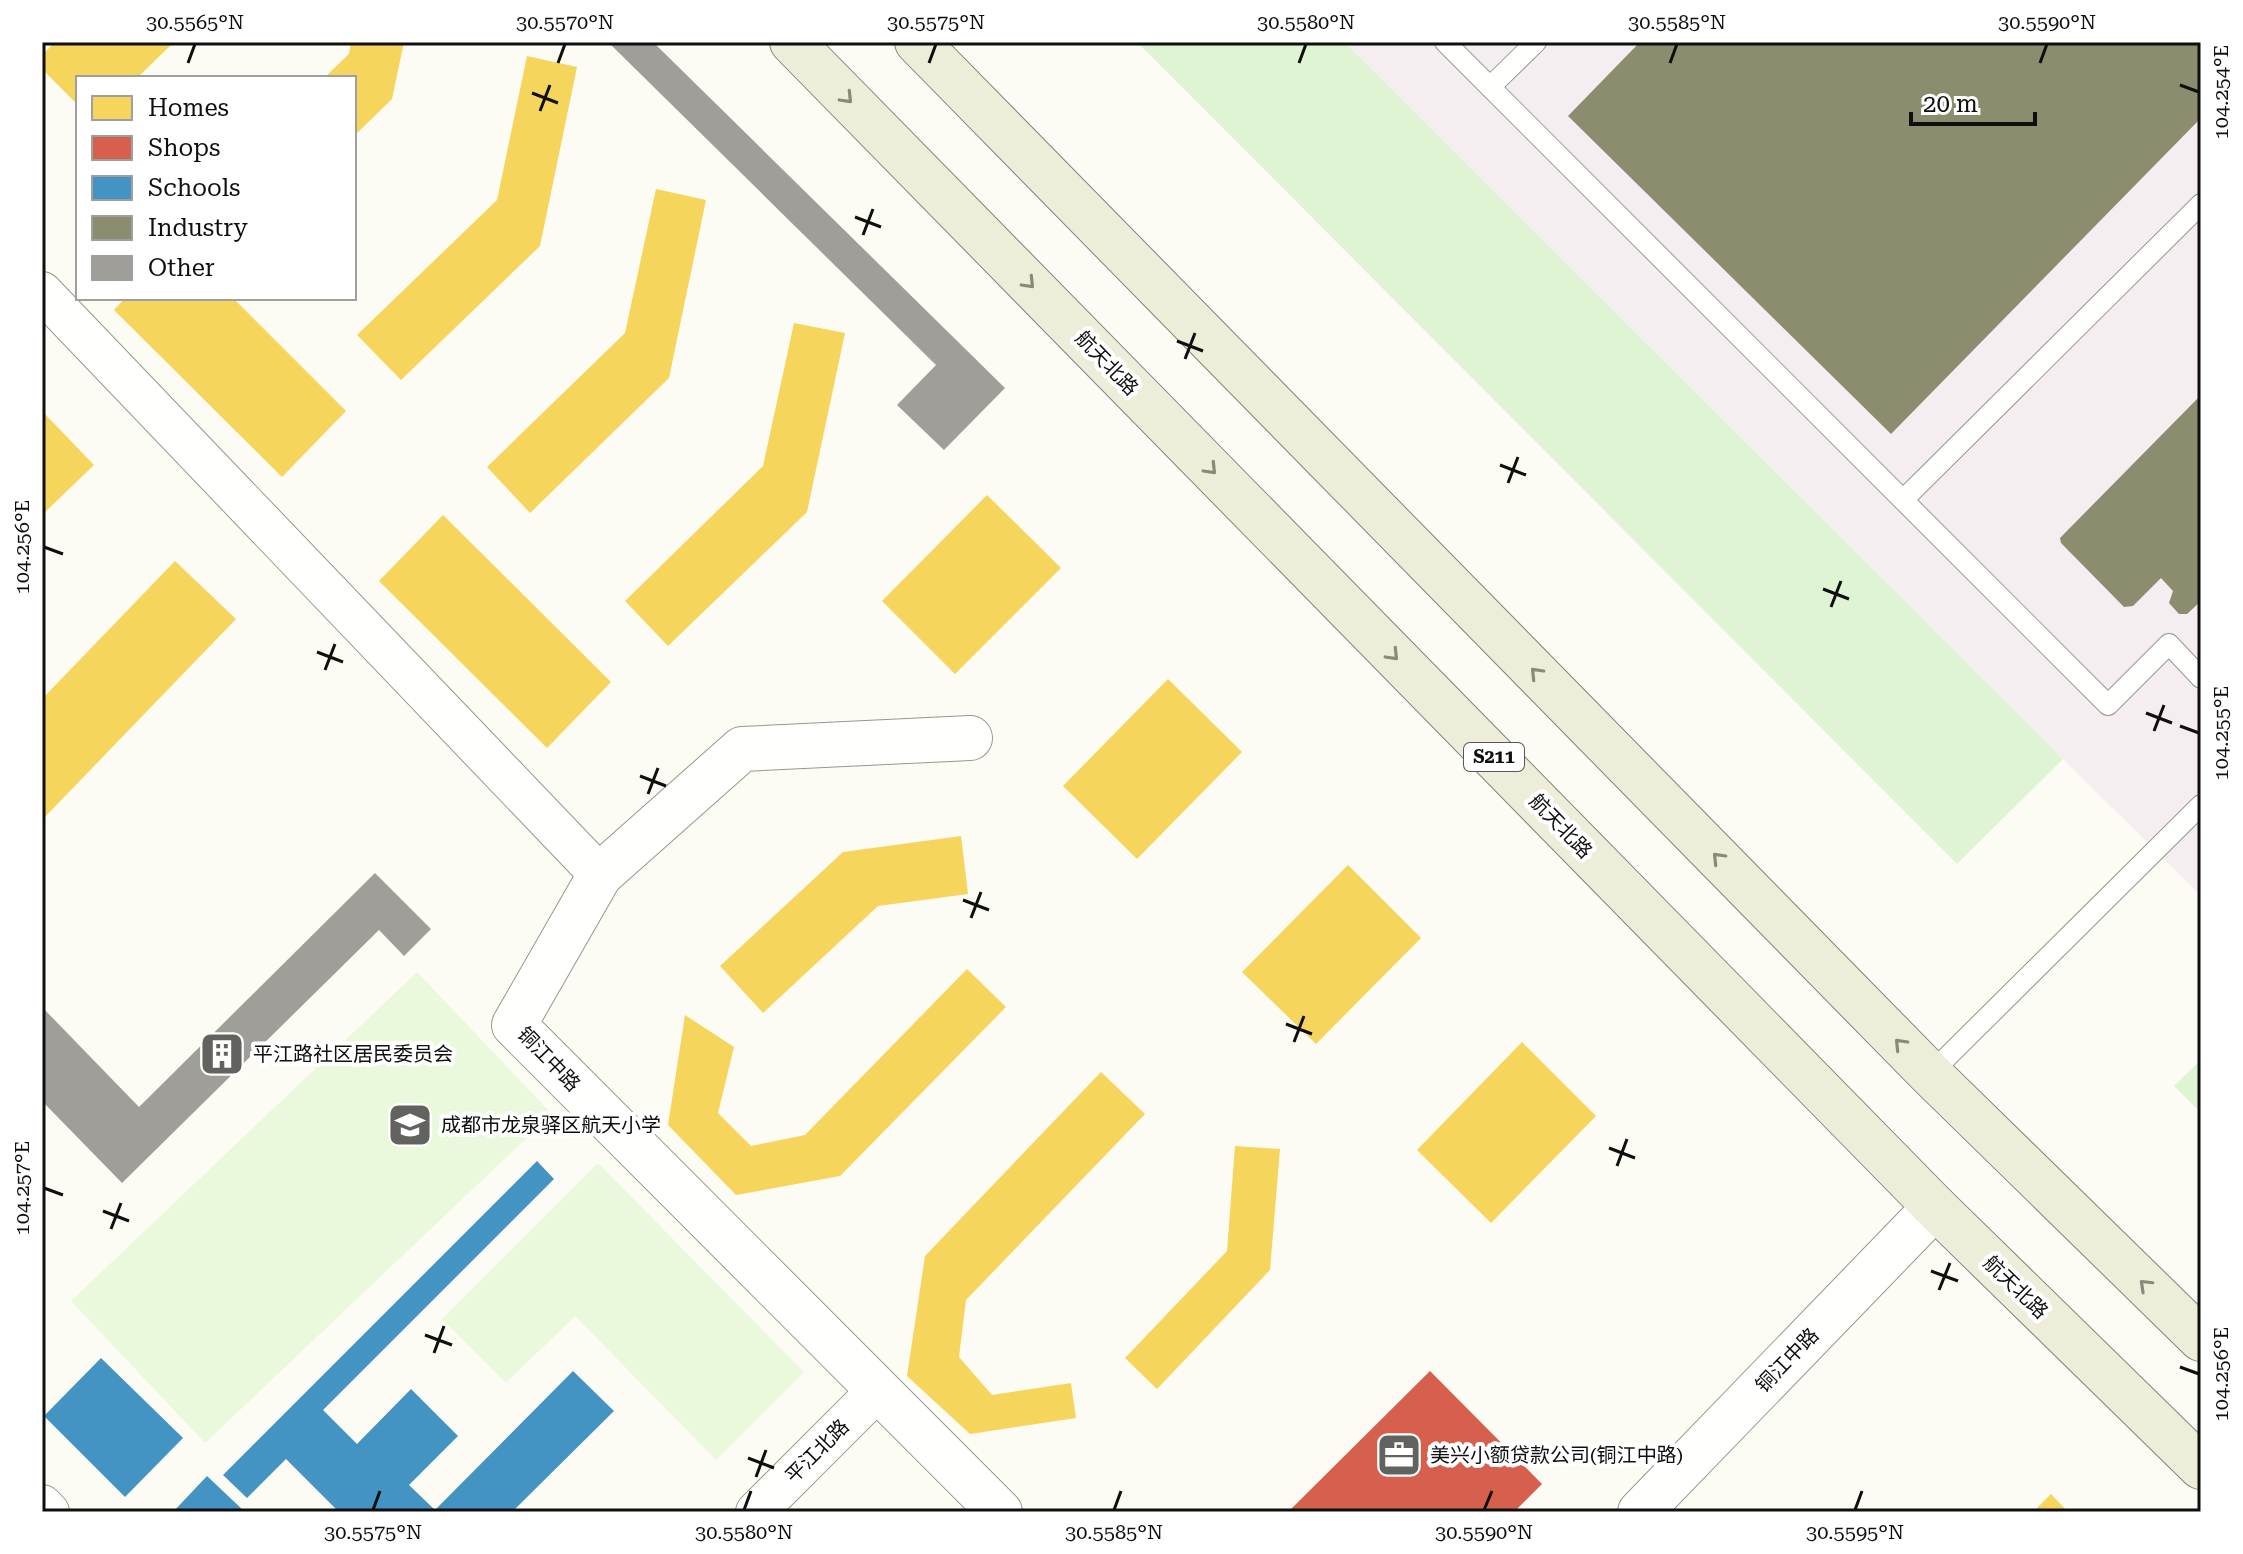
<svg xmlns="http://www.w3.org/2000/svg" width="2243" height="1554" font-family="'Roboto Serif','Noto Sans SC',serif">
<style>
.industrial{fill:#f4eef0}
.green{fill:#dff4d2}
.pitch{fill:#eaf8dc}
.homes{fill:#f6d55c}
.shops{fill:#d6604d}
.schools{fill:#4393c3}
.industry{fill:#8c8c6e}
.building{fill:#a09e99}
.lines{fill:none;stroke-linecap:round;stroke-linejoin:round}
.service-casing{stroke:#969692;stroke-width:22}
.minor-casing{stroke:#969692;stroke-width:42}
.tertiary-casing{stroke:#969692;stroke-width:46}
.primary-casing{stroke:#83837f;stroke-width:46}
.service{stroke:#fffffd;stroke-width:20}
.minor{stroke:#fffffd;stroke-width:40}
.tertiary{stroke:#fffffd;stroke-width:44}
.primary{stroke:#eeedd9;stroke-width:44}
.oneway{stroke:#8a897e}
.ticks{fill:none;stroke:#0f0f0f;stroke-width:3}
.labels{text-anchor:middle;stroke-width:8;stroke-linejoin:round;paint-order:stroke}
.shield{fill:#fff;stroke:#575757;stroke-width:2}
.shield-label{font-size:18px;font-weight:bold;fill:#0f0f0f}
.street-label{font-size:20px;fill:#0f0f0f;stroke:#fff}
.poi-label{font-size:20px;fill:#0f0f0f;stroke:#fff;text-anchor:start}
.neatline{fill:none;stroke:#0f0f0f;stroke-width:3}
.ticks-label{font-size:20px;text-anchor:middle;fill:#0f0f0f}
</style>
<rect width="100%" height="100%" fill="#fcfcf4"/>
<path class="industrial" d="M1344,42H2201V896L2063,759Z"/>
<g class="green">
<path d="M1137,42H1344L2063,759L1957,864Z"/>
<path d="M2201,1060V1113L2174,1086Z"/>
</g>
<g class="pitch">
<path d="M417,972L552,1114L205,1443L71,1301Z"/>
<path d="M598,1163L804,1372L716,1460L575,1316L506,1383L442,1319Z"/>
</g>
<g class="homes">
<path d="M55,42H174L137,78H78V105L42,69V55Z"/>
<path d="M351,42H404L392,99L354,136V78H324L349,54Z"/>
<path d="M527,56L577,67L540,246L401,380L357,335L497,200Z"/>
<path d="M656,189L706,200L669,378L530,513L487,467L625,333Z"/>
<path d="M125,298H233L346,411L282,477L114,310Z"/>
<path d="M794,323L845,333L807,512L668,646L625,601L763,466Z"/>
<path d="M42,411L94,465L42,515Z"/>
<path d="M987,495L1061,568L955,674L882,601Z"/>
<path d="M443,515L611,682L547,748L379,581Z"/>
<path d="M175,561L236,619L42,820V699Z"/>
<path d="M1168,679L1242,752L1137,859L1063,786Z"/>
<path d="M961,836L968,894L878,906L763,1013L720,966L843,852Z"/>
<path d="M1348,865L1421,938L1316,1044L1242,972Z"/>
<path d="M967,969L1006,1007L840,1176L736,1195L668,1125L685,1015L734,1047L718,1113L751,1146L805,1135Z"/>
<path d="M1522,1042L1596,1116L1491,1223L1417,1150Z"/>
<path d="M1101,1072L1145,1114L966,1300L959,1357L992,1395L1071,1383L1076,1418L970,1434L907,1376L925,1256Z"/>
<path d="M1235,1146L1280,1149L1270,1270L1157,1389L1125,1358L1227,1251Z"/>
<path d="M2051,1494L2068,1512H2033Z"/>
</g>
<path class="shops" d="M1430,1371L1542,1484L1514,1512H1288Z"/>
<g class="schools">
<path d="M537,1161L554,1179L323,1410L357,1444L411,1389L458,1436L409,1485L435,1510L573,1371L614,1411L512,1512H339L286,1459L247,1498L223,1475Z"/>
<path d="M101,1358L183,1438L125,1497L44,1416Z"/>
<path d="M207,1476L245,1512H173Z"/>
</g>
<g class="industry">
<path d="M1640,42H2201V118L1891,434L1568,116Z"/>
<path d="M2201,395V601L2187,614H2179L2169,603L2173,591L2161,578L2133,606L2124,607L2061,543L2060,538Z"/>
</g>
<g class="building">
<path d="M608,42H653L1005,388L944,450L897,405L936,365Z"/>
<path d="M375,873L431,929L404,956L379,930L122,1183L42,1101V1007L139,1107Z"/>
</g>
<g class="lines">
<g class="service-casing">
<g id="service">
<path d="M1445,42L2108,705L2169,644L2201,678"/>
<path d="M1490,87L1536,42"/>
<path d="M1905,498L2201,204"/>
<path d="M1930,1074L2201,805"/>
</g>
</g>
<g class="minor-casing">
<g id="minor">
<path d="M42,292L600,875"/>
<path d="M42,1505L49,1512"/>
<path d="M756,1512L878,1390"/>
</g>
</g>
<g class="tertiary-casing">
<g id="tertiary">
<path d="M970,738L742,749L600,875L514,1025L1000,1512"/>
<path d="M1640,1512L1935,1207"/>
</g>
</g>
<g class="primary-casing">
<g id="primary">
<path d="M792,42L1935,1207L2201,1467"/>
<path d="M917,42L1930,1074L2201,1339"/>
</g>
</g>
<use href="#service" class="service"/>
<use href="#minor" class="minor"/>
<use href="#tertiary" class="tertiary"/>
<use href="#primary" class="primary"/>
</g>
<defs><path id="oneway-chevron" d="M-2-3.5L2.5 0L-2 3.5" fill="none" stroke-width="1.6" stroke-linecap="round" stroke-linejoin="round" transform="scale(2)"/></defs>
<g class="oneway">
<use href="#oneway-chevron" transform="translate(847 98) rotate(46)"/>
<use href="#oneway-chevron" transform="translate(1029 283) rotate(46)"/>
<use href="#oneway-chevron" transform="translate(1211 469) rotate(46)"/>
<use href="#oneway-chevron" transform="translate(1393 655) rotate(46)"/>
<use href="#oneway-chevron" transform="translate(1536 673) rotate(-134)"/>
<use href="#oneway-chevron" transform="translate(1718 858) rotate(-134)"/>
<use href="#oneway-chevron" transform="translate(1900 1044) rotate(-134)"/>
<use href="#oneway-chevron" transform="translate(2145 1285) rotate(-136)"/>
</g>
<path class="ticks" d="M188,63L195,44M558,63L565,44M929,63L936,44M1299,63L1306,44M1670,63L1677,44M2040,63L2047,44M2180,85L2199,92M532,93L558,103M540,111L550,85M855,217L881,227M863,235L873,209M1177,341L1203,351M1185,359L1195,333M1500,465L1526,475M1508,483L1518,457M44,547L63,554M1823,589L1849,599M1831,607L1841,581M317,652L343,662M325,670L335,644M2146,713L2172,723M2180,726L2199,733M2154,731L2164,705M640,776L666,786M648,794L658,768M963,900L989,910M971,918L981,892M1286,1024L1312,1034M1294,1042L1304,1016M1609,1148L1635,1158M1617,1166L1627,1139M44,1188L63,1195M103,1211L129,1221M111,1229L121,1203M1931,1271L1958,1281M1939,1290L1950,1263M425,1335L452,1345M434,1353L444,1326M2180,1367L2199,1374M748,1458L774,1468M756,1477L766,1450M373,1510L380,1491M744,1510L751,1491M1114,1510L1121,1491M1484,1510L1492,1491M1855,1510L1862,1491"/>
<defs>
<g id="building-square" transform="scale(2.3)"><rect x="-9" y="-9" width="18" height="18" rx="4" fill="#62625f" stroke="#fff"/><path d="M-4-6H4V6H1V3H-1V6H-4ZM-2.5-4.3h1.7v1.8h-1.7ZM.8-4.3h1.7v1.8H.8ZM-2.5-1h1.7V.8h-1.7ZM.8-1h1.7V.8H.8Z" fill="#fff"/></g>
<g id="school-square" transform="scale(2.3)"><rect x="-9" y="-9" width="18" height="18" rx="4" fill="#62625f" stroke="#fff"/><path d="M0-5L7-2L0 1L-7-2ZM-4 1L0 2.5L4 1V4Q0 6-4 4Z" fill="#fff"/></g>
<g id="office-square" transform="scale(2.3)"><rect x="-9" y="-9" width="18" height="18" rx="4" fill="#62625f" stroke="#fff"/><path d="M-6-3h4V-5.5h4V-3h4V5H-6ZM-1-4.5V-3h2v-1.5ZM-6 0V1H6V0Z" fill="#fff"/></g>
</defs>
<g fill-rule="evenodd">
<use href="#building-square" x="222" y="1054"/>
<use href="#school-square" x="410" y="1125"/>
<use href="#office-square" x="1399" y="1455"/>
</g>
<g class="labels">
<rect class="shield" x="1464" y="743" width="60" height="28" rx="6"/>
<g class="shield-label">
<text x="1494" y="763">S211</text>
</g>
<g class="street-label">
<text transform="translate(1107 363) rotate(46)" y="7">航天北路</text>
<text transform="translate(1561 826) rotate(46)" y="7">航天北路</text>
<text transform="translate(549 1059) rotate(46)" y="7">铜江中路</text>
<text transform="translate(2016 1287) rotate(44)" y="7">航天北路</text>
<text transform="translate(1787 1360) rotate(-46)" y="7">铜江中路</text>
<text transform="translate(817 1451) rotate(-45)" y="7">平江北路</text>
</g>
<g class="poi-label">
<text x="253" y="1061">平江路社区居民委员会</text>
<text x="441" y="1132">成都市龙泉驿区航天小学</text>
<text x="1430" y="1462">美兴小额贷款公司(铜江中路)</text>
</g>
</g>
<rect width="2243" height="1554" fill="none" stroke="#ffffff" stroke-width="88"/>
<rect x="76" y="76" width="280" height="224" fill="#ffffff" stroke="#9f9f9f" stroke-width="2"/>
<rect x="92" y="96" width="40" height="24" fill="#f6d55c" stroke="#9f9f9f" stroke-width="2"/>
<text x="148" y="116" font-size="24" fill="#0f0f0f">Homes</text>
<rect x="92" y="136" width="40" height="24" fill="#d6604d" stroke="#9f9f9f" stroke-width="2"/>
<text x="148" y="156" font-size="24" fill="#0f0f0f">Shops</text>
<rect x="92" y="176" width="40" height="24" fill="#4393c3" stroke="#9f9f9f" stroke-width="2"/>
<text x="148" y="196" font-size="24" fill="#0f0f0f">Schools</text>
<rect x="92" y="216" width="40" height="24" fill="#8c8c6e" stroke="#9f9f9f" stroke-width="2"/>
<text x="148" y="236" font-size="24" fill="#0f0f0f">Industry</text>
<rect x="92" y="256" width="40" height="24" fill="#a09e99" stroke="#9f9f9f" stroke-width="2"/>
<text x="148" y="276" font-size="24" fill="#0f0f0f">Other</text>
<path d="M1911 112v12h124v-12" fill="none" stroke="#0f0f0f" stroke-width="4"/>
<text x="1923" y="112" font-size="24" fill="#0f0f0f" stroke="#ffffff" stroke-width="6" paint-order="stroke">20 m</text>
<rect x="44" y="44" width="2155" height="1466" class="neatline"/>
<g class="ticks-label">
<text x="195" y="29">30.5565°N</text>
<text x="565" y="29">30.5570°N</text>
<text x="936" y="29">30.5575°N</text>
<text x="1306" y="29">30.5580°N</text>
<text x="1677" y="29">30.5585°N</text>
<text x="2047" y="29">30.5590°N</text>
<text transform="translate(2221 92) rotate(-90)" y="7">104.254°E</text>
<text transform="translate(22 547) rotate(-90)" y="7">104.256°E</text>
<text transform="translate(2221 733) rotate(-90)" y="7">104.255°E</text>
<text transform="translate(22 1188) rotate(-90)" y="7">104.257°E</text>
<text transform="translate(2221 1374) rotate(-90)" y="7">104.256°E</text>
<text x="373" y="1539">30.5575°N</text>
<text x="744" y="1539">30.5580°N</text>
<text x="1114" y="1539">30.5585°N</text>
<text x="1484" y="1539">30.5590°N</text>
<text x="1855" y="1539">30.5595°N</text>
</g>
</svg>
